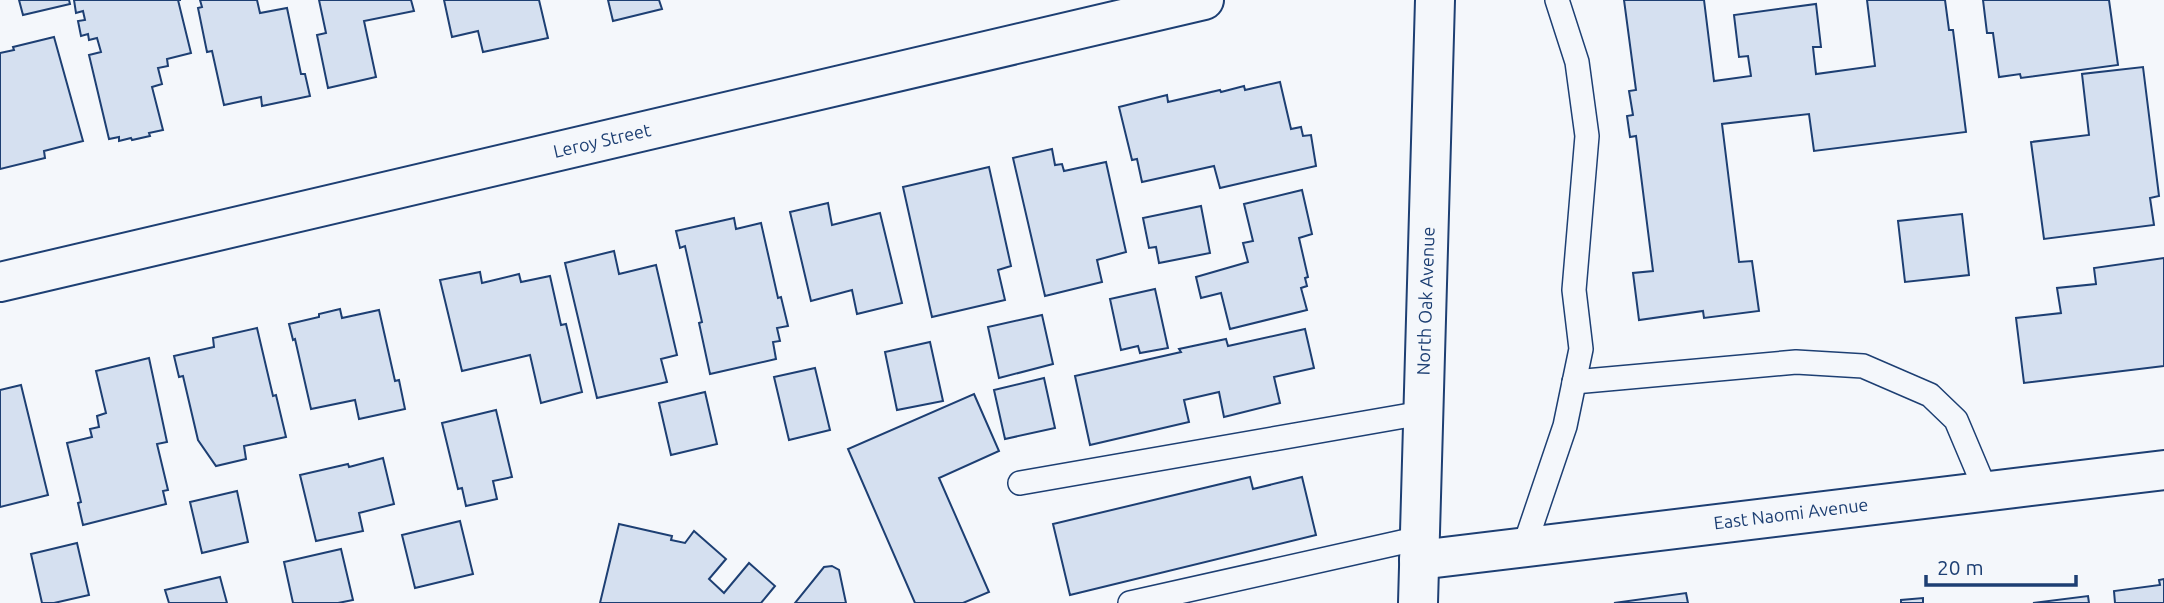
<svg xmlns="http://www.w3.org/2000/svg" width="2164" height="603" font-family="Ubuntu,sans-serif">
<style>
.building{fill:#d5e0f0;stroke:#1d3f73;stroke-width:2}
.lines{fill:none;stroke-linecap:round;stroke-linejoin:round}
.service-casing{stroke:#1d3f73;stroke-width:26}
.minor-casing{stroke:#1d3f73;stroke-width:42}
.tertiary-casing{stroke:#1d3f73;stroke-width:42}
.service{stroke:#f4f7fb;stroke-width:23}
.minor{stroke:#f4f7fb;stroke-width:38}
.tertiary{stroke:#f4f7fb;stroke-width:38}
.labels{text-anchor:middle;stroke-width:5;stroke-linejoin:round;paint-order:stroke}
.street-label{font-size:18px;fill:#1d3f73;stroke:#f4f7fb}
</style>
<rect width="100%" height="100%" fill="#f4f7fb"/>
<g class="building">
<path d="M19,0H69L70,4L23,15Z"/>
<path d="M74,0H181H178L191,53L167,59L168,66L158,68L162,84L152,87L163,130L149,133L150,136L132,140L131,138L119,141V137L109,139L89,55L101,52L97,38L89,40L88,34L81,36L78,21L85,20L83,11L76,13Z"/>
<path d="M200,0H257L260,13L287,8L301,74H305L310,96L262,106L261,97L224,105L212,51L207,52L198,8L202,7Z"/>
<path d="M319,0H411L414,11L364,21L376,77L328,88L317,35L326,33Z"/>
<path d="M444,0H539L548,38L483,52L478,31L452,37Z"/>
<path d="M608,0H659L662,9L613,21Z"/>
<path d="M1624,0H1704L1714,81L1751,76L1748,56L1739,57L1734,15L1816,4L1821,47H1813L1816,74L1875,66L1867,0H1945L1949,30H1953L1966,132L1814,151L1809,114L1722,124L1739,262L1752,261L1759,311L1704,318L1703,311L1639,320L1633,273L1653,271L1636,136L1630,137L1627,116L1633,115L1629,91L1636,90Z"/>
<path d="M1983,0H2109L2118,65L2021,78L2020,74L1999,77L1993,33H1987Z"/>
<path d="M54,37L83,141L44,151L45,158L0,169V53L14,50L13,47Z"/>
<path d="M2143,67L2159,196L2150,198L2154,225L2044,239L2031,142L2089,135L2082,74Z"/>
<path d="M1280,82L1291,129L1301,127L1303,136L1311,135L1316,166L1220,188L1214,166L1142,182L1137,159L1132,160L1119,107L1167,95L1168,102L1220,90L1221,92L1244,86L1245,90Z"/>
<path d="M1052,149L1055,165L1062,164L1064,171L1106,162L1126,252L1097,260L1102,282L1045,296L1013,158Z"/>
<path d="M989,167L1011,266L998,270L1005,300L932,317L903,187Z"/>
<path d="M1302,190L1312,234L1299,238L1308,277L1305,278L1307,286L1301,288L1307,310L1230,329L1221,293L1201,298L1196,277L1248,262L1243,243L1253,241L1244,204Z"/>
<path d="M828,203L832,225L880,213L902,303L857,314L852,290L811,301L790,212Z"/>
<path d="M1201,206L1210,253L1159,263L1156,247L1149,248L1143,218Z"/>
<path d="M1962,214L1969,275L1905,282L1898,221Z"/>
<path d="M734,218L736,229L761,223L778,298L781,297L788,326L777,328L780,341L773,342L776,359L710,374L699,323L702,322L685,246L680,248L676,231Z"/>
<path d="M614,251L619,274L656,265L677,355L661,359L667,382L597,398L565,263Z"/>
<path d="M2164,258V366L2024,383L2016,318L2061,313L2057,288L2096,284L2094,268Z"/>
<path d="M480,272L482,283L519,274L521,282L550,276L561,325L566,324L582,392L541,403L530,355L462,371L440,280Z"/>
<path d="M1155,289L1168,348L1140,353L1138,346L1121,350L1110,299Z"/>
<path d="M340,309L342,318L379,310L395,381L399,380L405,409L359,419L355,400L311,409L295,339L293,340L289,324L319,317V314Z"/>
<path d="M1042,315L1053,364L999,378L988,327Z"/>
<path d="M257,328L273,396L276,395L286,437L244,446L246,459L216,466L198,440L183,376L179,377L174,356L214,347L213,338Z"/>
<path d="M1305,329L1314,368L1274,377L1280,403L1224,417L1219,392L1184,400L1189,422L1090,445L1075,376L1181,352L1179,349L1226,339L1228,346Z"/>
<path d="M930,342L943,401L897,410L885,352Z"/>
<path d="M149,358L167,442L157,444L168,490L163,491L166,504L83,525L78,503L81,502L67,443L92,437L90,429L99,427L97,416L106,413L96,371Z"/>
<path d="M815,368L830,430L789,440L774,377Z"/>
<path d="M1044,378L1055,428L1005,439L994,390Z"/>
<path d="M21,385L48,495L0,507V390Z"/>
<path d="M705,392L717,444L671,455L659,403Z"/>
<path d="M974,394L999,451L939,478L989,592L963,603H915L848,449Z"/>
<path d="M496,410L512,477L493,481L497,499L466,506L462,488L458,489L442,423Z"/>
<path d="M383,458L394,504L359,513L363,531L316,541L300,475L348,464L349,467Z"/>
<path d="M1250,477L1253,489L1302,477L1316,535L1070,595L1053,524Z"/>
<path d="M237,491L248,542L202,553L190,502Z"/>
<path d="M460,521L473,574L415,588L402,535Z"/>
<path d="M619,524L672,536L671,540L685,543L694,531L726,559L709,579L724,593L749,563L775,586L761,603H600Z"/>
<path d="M77,543L89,595L54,603H42L31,554Z"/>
<path d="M341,549L353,600L338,603H293L284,562Z"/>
<path d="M832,566L839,570L846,603H795L824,567Z"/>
<path d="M220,577L227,603H169L165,590Z"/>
<path d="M2164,579V603H2115L2114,591L2160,585L2159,580Z"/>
<path d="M1686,593L1688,603H1614Z"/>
<path d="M2088,596L2089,603H2033Z"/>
<path d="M1923,598V603H1901V600Z"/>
</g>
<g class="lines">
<g class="service-casing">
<g id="service">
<path d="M1574,382L1796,362L1863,366L1930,395L1956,420L1986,491"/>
<path d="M1020,483L1422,413"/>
<path d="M1524,547L1565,426L1581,349L1574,290L1587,136L1577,62L1557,0"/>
<path d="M1130,603L1420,538"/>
</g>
</g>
<g class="minor-casing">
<path id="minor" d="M0,282L1204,0"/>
</g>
<g class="tertiary-casing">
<g id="tertiary">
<path d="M1419,560L2164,470"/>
<path d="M1418,603L1435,0"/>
</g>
</g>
<use href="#service" class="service"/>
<use href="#minor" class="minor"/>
<use href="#tertiary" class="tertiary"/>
</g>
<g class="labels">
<g class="street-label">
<text transform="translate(602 141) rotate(-13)" y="6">Leroy Street</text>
<text transform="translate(1426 301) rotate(-88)" y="6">North Oak Avenue</text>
<text transform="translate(1791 514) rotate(-7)" y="6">East Naomi Avenue</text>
</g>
</g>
<path d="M1926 575v10h150v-10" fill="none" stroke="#1d3f73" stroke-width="3.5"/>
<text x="1937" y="575" font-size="21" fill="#1d3f73" stroke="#f4f7fb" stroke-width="5" paint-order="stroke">20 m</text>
</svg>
